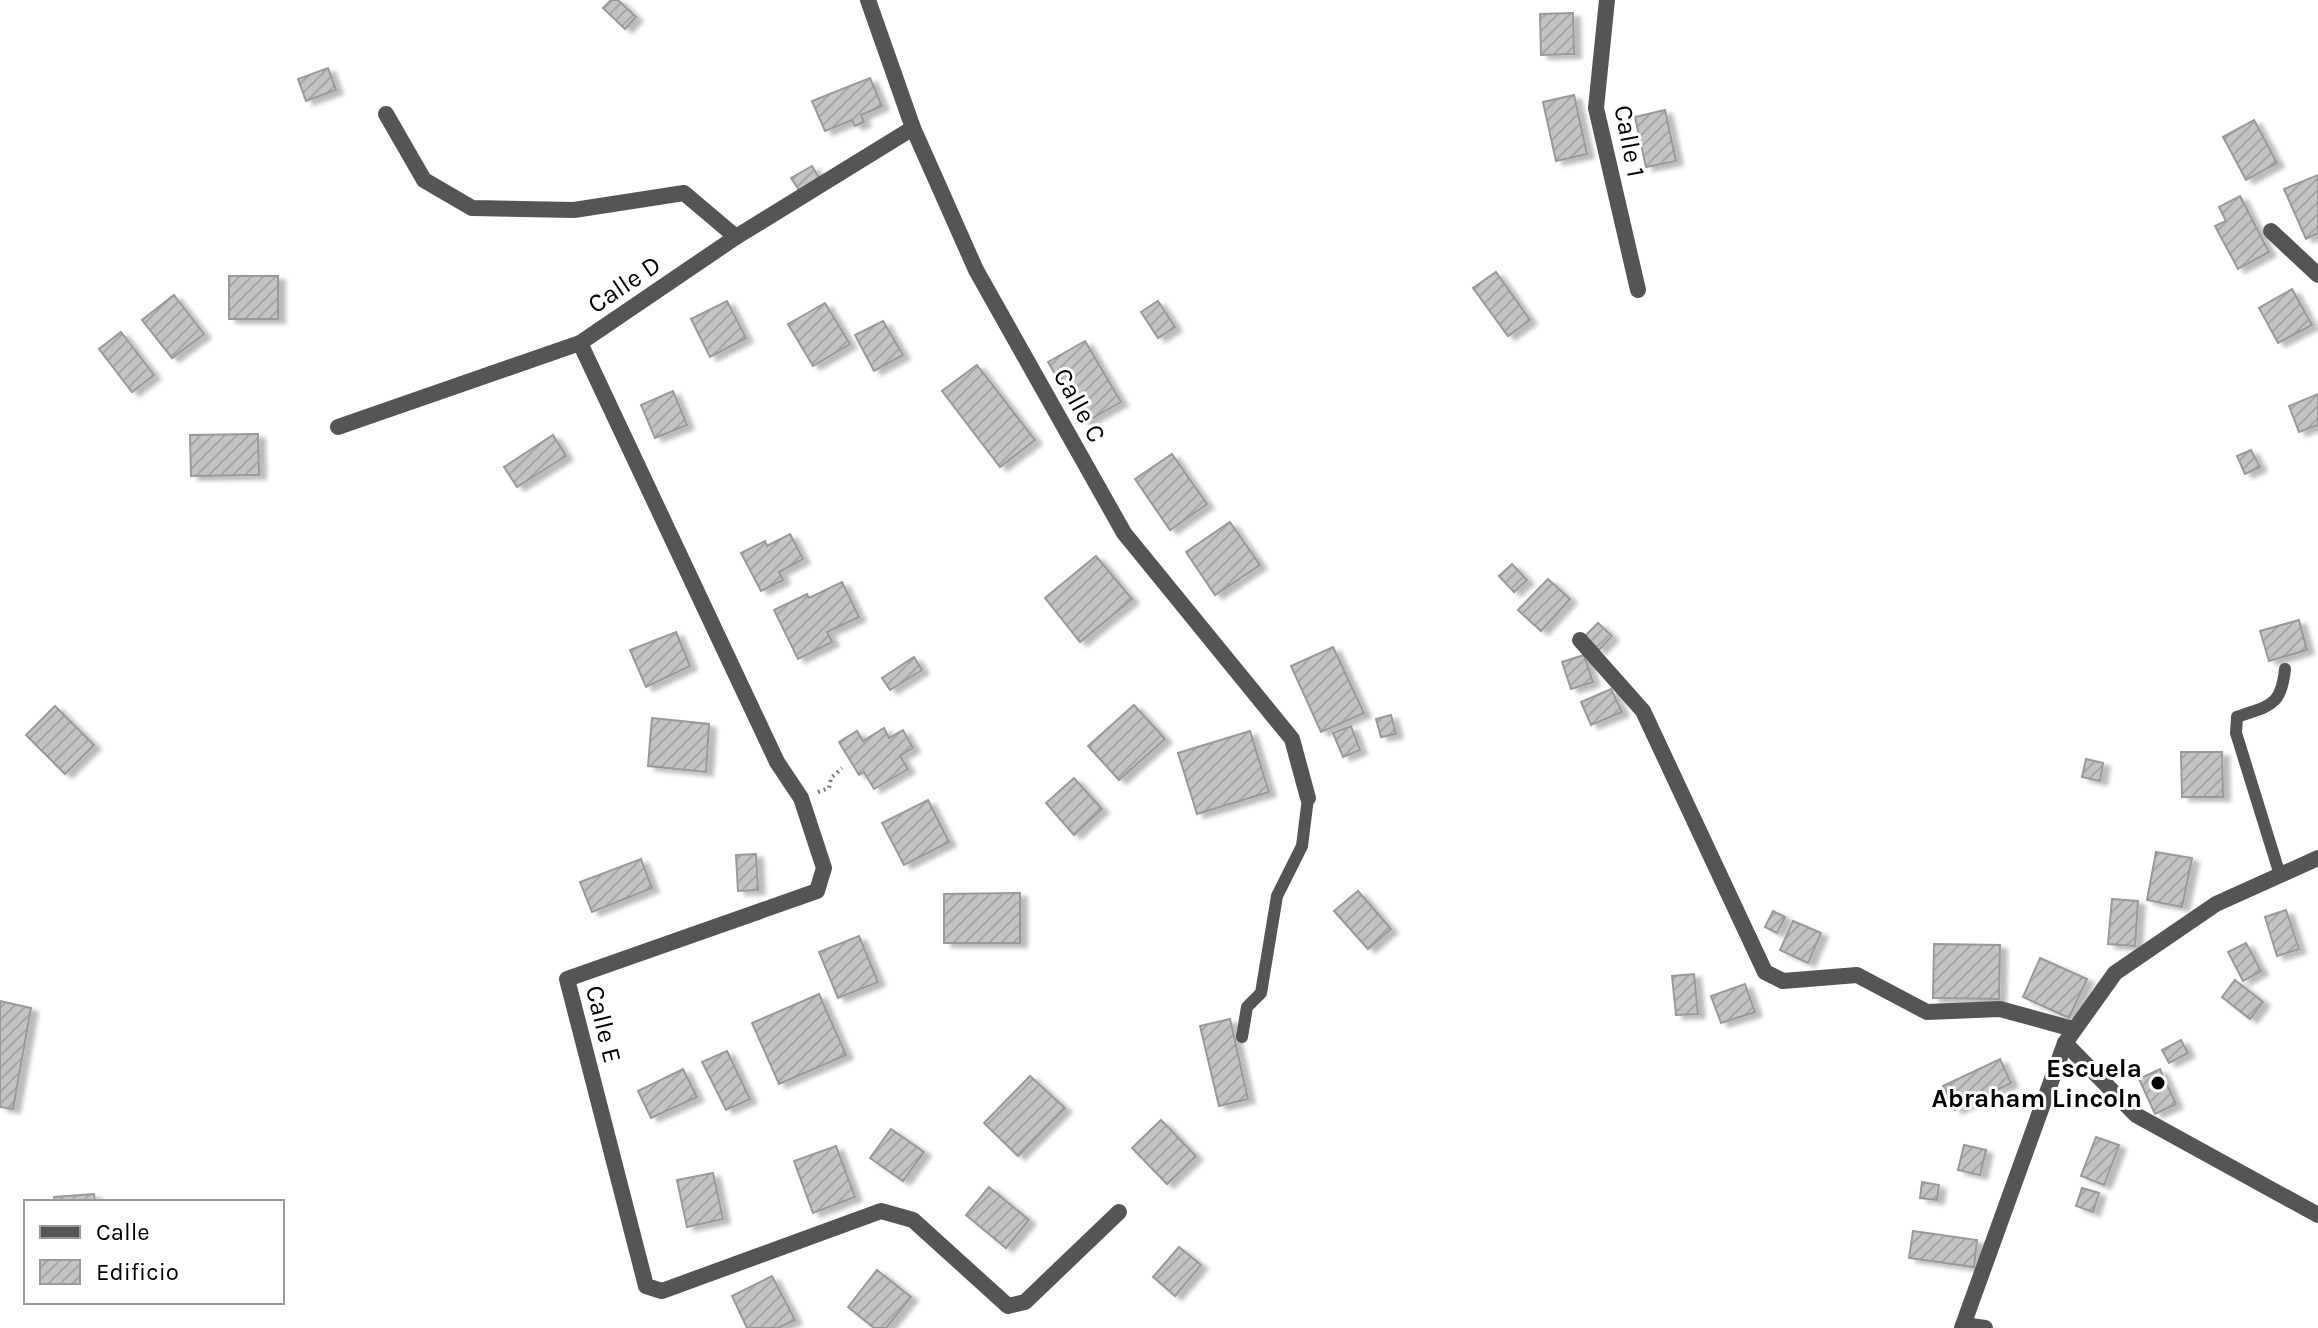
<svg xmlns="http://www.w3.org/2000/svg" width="2318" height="1328" font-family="Karla,sans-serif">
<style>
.building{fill:url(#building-hatch);stroke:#999;stroke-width:2;filter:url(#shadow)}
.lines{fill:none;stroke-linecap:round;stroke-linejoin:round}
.path{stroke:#777;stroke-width:4;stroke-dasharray:2 4;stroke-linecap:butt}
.service{stroke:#555;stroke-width:12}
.minor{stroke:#555;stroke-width:16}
.tertiary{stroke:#555;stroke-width:16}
.poi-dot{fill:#000;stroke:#fff;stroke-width:3}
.labels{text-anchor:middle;stroke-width:6;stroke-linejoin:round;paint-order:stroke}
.street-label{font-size:26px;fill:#000;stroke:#fff}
.poi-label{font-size:26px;font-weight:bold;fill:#000;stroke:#fff;text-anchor:end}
</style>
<defs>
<pattern id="building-hatch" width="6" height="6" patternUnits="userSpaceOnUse" patternTransform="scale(2)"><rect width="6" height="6" fill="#c4c4c4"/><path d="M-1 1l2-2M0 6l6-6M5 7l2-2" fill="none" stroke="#a7a7a7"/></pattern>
<filter id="shadow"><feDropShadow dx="7" dy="4" stdDeviation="2" flood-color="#0004"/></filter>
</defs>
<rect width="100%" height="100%" fill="#fff"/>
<g class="building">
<path d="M611,0H618L636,17L625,29L603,8Z"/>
<path d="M1573,13L1574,54L1541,55L1540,14Z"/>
<path d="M328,68L336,90L306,101L298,79Z"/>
<path d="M870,78L882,106L861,115L864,122L855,126L852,120L825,131L812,101Z"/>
<path d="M1574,95L1587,154L1556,161L1543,102Z"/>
<path d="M1665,110L1676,161L1646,167L1635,117Z"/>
<path d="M2254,120L2277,163L2246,180L2223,137Z"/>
<path d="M812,166L819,178L799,190L791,178Z"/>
<path d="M2318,175V233L2306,239L2284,189Z"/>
<path d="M2240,196L2269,252L2238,269L2215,226L2226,221L2219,207Z"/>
<path d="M1496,272L1530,320L1508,336L1473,288Z"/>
<rect x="229" y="276" width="49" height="43"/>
<path d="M2292,289L2312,325L2278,343L2259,308Z"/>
<path d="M174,295L204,334L172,358L142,320Z"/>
<path d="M727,301L746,338L710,357L691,319Z"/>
<path d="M1158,301L1175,327L1158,338L1141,312Z"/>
<path d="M825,303L850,344L813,366L788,324Z"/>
<path d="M883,321L903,355L874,371L855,335Z"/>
<path d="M121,332L154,375L132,392L99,349Z"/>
<path d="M1085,341L1121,402L1084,423L1048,362Z"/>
<path d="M977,365L1035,440L1000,467L942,391Z"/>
<path d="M673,391L687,425L655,438L641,405Z"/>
<path d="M2318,394V425L2299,432L2289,406Z"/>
<path d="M258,434L259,475L191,476L190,435Z"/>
<path d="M553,435L566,456L517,487L504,467Z"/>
<path d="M2251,450L2260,467L2245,474L2237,456Z"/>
<path d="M1172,454L1207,504L1170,530L1135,479Z"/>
<path d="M1230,522L1260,565L1215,595L1186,552Z"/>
<path d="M790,534L803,559L779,572L783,580L761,591L741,553L765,541L767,546Z"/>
<path d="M1096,556L1132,599L1080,642L1045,598Z"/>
<path d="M1512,564L1527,580L1514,592L1499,576Z"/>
<path d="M1548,579L1570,599L1541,631L1518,610Z"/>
<path d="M842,582L859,617L827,632L832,642L798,659L774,610L807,594L809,598Z"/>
<path d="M2299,620L2307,650L2269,661L2260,631Z"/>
<path d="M1598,623L1612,636L1599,650L1585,636Z"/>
<path d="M676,632L690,666L646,687L630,650Z"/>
<path d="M1333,647L1364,713L1321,732L1291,666Z"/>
<path d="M1584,655L1593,682L1571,689L1562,662Z"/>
<path d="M914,657L922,670L890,690L882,678Z"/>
<path d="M1611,689L1622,712L1591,725L1581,702Z"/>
<path d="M1134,705L1165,739L1119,780L1088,746Z"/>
<path d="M55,706L94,745L65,774L26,735Z"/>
<path d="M1391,715L1396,734L1381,737L1376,719Z"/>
<path d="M652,718L709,724L706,772L648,766Z"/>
<path d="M1351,726L1360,750L1343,757L1333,733Z"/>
<path d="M884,728L889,738L903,730L913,748L900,756L908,769L874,789L864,772L859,775L839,742L857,731L863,741Z"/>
<path d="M1250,731L1269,792L1197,814L1178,753Z"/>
<path d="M2181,752H2222L2223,797H2182Z"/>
<path d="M2086,759L2103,763L2100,781L2082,777Z"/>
<path d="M1074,778L1102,809L1074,835L1046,803Z"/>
<path d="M928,800L949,842L904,865L882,823Z"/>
<path d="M2156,852L2192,858L2182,907L2147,900Z"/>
<path d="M756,854L758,890L738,891L736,855Z"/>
<path d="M641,859L652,888L592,912L580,882Z"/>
<path d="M1358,891L1391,929L1368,949L1334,911Z"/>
<path d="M1020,893V943H944V894Z"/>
<path d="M2112,899L2138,901L2135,946L2108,944Z"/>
<path d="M2286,910L2299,949L2277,956L2265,917Z"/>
<path d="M1773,911L1785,917L1777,933L1765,927Z"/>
<path d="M1793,921L1821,933L1808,963L1780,950Z"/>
<path d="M859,936L878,982L838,998L819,952Z"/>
<path d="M2246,943L2261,971L2243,981L2228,952Z"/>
<path d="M1934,944L2000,945L1999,999L1933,998Z"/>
<path d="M2040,958L2087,979L2069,1018L2023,997Z"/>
<path d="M1694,974L1698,1014L1676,1015L1672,976Z"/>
<path d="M2235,980L2263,1002L2250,1019L2222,997Z"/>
<path d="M1745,984L1755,1012L1721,1023L1711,996Z"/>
<path d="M819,994L846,1055L779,1084L752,1023Z"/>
<path d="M0,1001L31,1008L13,1109L0,1107Z"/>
<path d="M1230,1019L1248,1099L1219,1106L1200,1026Z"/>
<path d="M2181,1040L2188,1053L2169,1063L2162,1050Z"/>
<path d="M727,1051L750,1099L726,1110L702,1062Z"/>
<path d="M2000,1059L2011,1083L1955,1110L1943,1086Z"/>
<path d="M683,1069L697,1097L651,1118L638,1091Z"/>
<path d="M2160,1069L2176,1104L2155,1114L2139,1079Z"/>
<path d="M1030,1076L1065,1108L1018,1156L984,1123Z"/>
<path d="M1161,1120L1196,1156L1167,1184L1132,1148Z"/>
<path d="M891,1129L924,1152L903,1181L870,1158Z"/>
<path d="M2096,1137L2119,1145L2104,1185L2081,1176Z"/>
<path d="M1964,1145L1986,1150L1980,1175L1958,1170Z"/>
<path d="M836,1146L855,1197L813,1213L794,1161Z"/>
<path d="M713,1173L723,1219L687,1227L677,1180Z"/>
<path d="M1922,1182L1939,1185L1937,1200L1920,1198Z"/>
<path d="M989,1187L1029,1220L1006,1248L966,1215Z"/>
<path d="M2082,1188L2099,1193L2093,1212L2076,1206Z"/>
<path d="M94,1194L95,1202H55L54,1197Z"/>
<path d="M1913,1231L1977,1240L1974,1267L1909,1258Z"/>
<path d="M1179,1247L1201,1265L1175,1296L1153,1277Z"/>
<path d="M877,1270L911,1297L886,1328H874L848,1307Z"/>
<path d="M772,1276L795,1320L778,1328H747L732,1296Z"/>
</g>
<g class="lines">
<path class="path" d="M818,792L829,788L831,778L842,768"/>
<g class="service">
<path d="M2280,875L2236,733L2237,717C2270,705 2281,707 2285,669"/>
<path d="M1242,1037L1247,1007L1261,993L1277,896L1302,846L1308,798"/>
</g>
<g class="minor">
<path d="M868,0L913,128L976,270L1124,533L1292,739L1308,798"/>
<path d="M1607,0L1596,108L1638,290"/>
<path d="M386,114L424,180L472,208L574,210L684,193L736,237"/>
<path d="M2271,231L2318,275"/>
<path d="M580,343L777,762L801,798L824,868L817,891L567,979L646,1286L662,1291L881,1211L913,1220L1008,1306L1025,1302L1119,1212"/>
<path d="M338,427L580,343L736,237L913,128"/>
<path d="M1580,640L1643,711L1765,972L1783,981L1857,975L1927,1012L2000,1009L2073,1029"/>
<path d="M2065,1043L2136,1115L2318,1215"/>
<path d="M1964,1325L1985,1328"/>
</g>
<path class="tertiary" d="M1962,1328L2065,1043L2115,973L2216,904L2318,858"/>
</g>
<circle class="poi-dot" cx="2158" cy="1083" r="8"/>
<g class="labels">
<g class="street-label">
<text transform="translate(1630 141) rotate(79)" y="9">Calle 1</text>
<text transform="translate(624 284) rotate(-34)" y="9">Calle D</text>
<text transform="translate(1080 405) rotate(61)" y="9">Calle C</text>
<text transform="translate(604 1024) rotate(76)" y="9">Calle E</text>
</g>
<g class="poi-label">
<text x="2142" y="1077">Escuela<tspan x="2142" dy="30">Abraham Lincoln</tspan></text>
</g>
</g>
<rect x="24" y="1200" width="260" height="104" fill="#ffffff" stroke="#999999" stroke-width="2"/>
<rect x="40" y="1226" width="40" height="12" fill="#555555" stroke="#999999" stroke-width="2"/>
<text x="96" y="1240" font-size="24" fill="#000000">Calle</text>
<rect x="40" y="1260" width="40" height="24" fill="url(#building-hatch)" stroke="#999999" stroke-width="2"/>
<text x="96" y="1280" font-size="24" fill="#000000">Edificio</text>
</svg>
